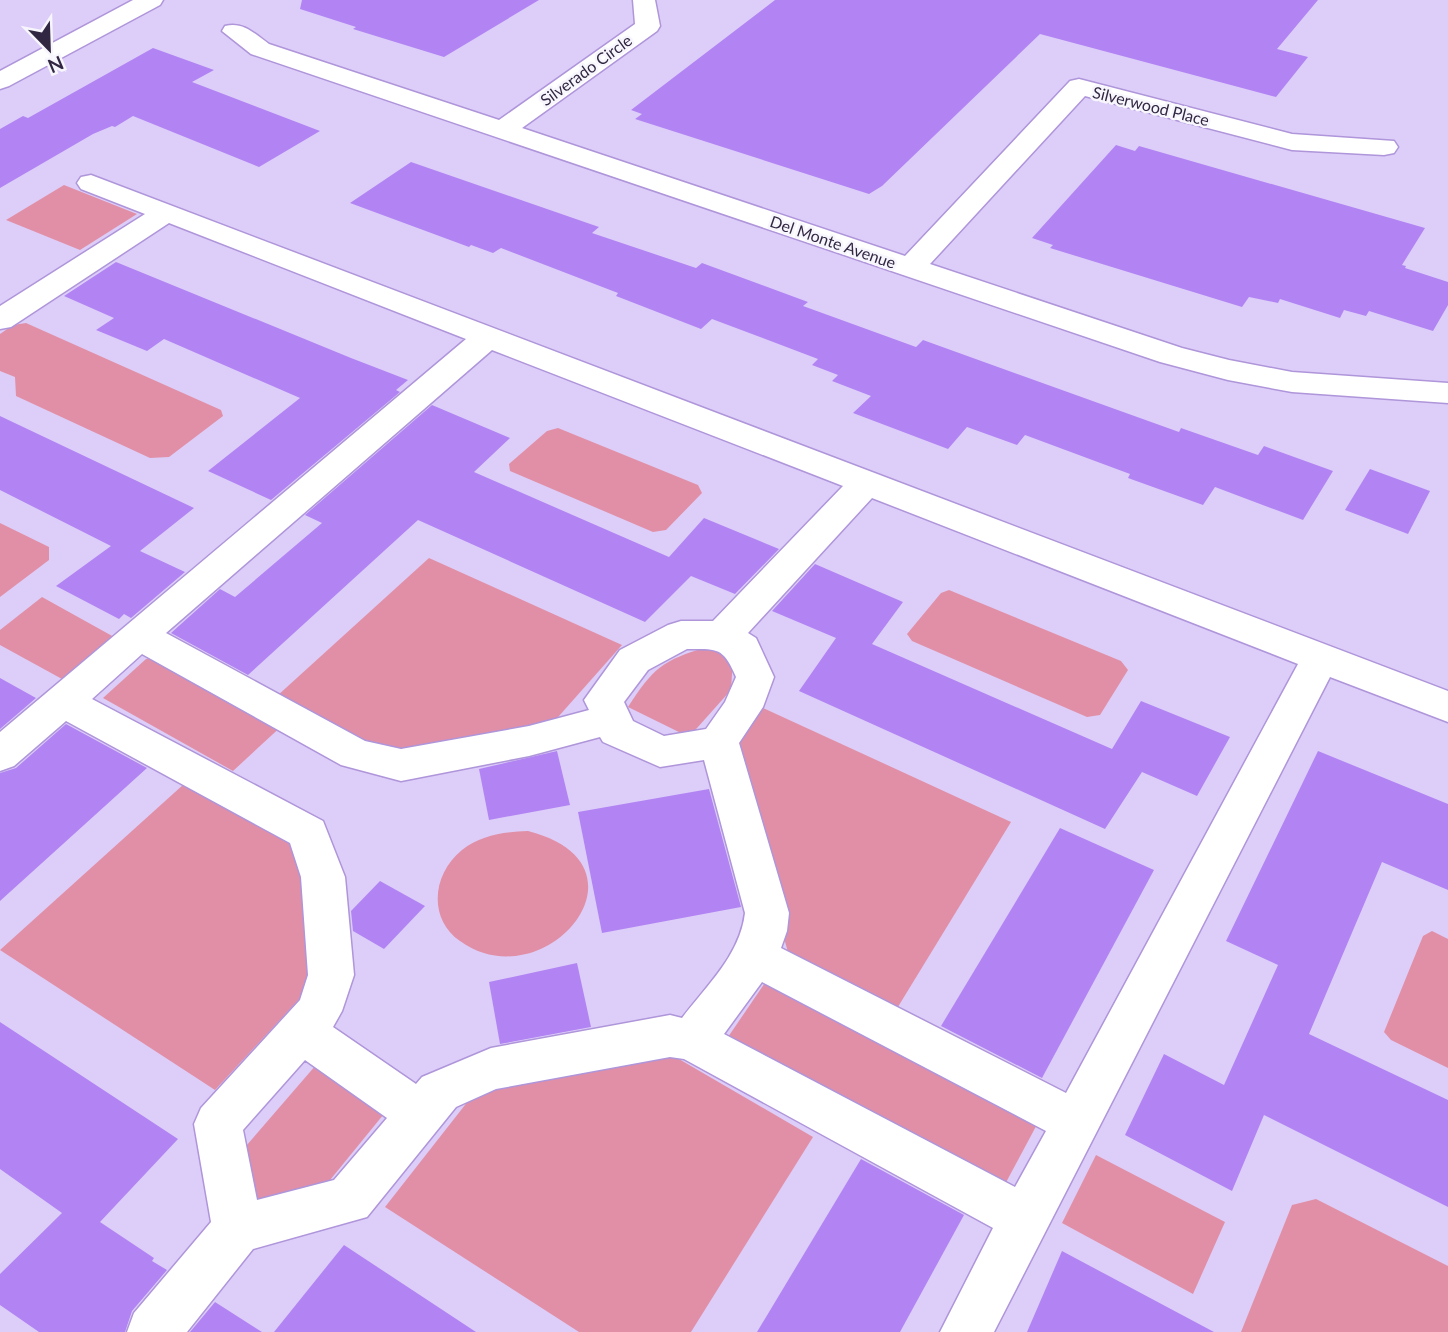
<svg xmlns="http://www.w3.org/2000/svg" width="1448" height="1332" font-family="Lato,sans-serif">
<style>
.green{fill:#e18fa6}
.building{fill:#b284f3}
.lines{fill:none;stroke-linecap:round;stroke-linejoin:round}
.minor-casing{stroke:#af95da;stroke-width:3}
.minor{fill:#fff;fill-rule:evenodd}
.labels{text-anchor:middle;stroke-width:5;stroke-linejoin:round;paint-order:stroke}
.far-street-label{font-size:16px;fill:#322742;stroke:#f8f6fd}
</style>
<rect width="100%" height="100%" fill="#ddcef9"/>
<g class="green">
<path d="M64,185L137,214L80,250L6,220Z"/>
<path d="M26,323L221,410L223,416L169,457L150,458L16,396L15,377L0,371V334L13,325Z"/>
<path d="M558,428L698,485L702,493L666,530L653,532L510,471L509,464L547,431Z"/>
<path d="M0,523L49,547V560L0,597Z"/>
<path d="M429,558L622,645L551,725L387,754L277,696Z"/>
<path d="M949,590L1121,661L1128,670L1100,715L1087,717L912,641L907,634L941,593Z"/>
<path d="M42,597L114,637L62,679L0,645V630Z"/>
<path d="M707,647L733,657L731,690L689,737L628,707C653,668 663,660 707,647Z"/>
<path d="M161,656L285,723L233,771L103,698L146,659Z"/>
<path d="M759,706L1011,822L893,1015L791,963L728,738Z"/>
<path d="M184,784L307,848L317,980L215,1090L0,950Z"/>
<path d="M528,831C661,865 544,1002 460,941C428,919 432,874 462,850C481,835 504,832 528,831Z"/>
<path d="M1432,931L1448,939V1068L1391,1040L1384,1032L1423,936Z"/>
<path d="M769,977L1041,1117L1003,1188L726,1040Z"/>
<path d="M660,1048L813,1137L691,1332H579L385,1207L483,1082Z"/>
<path d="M316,1065L388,1109L317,1196L271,1208L243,1191L240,1153Z"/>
<path d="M1096,1155L1225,1222L1193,1294L1062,1223Z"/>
<path d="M1316,1199L1448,1266V1332H1241L1292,1205Z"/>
</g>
<g class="building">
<path d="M302,0H539L444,57L353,29L356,27L300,9Z"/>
<path d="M775,0H1318L1277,49L1308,57L1276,97L1040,34L882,186L869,194L635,119L642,114L631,110Z"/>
<path d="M153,48L214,70L192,82L320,131L259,167L133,116L115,127L112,126L93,134L0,188V129L23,116L28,118Z"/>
<path d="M1116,145L1135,151L1139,146L1425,228L1402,265L1406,266L1405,268L1448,282V305L1433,331L1369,311L1366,316L1344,310L1340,318L1280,299L1278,303L1249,297L1242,307L1050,248L1053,245L1032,238Z"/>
<path d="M411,162L599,227L592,233L696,268L702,263L808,302L803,306L916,347L923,340L1179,432L1181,428L1258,455L1264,446L1333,471L1303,520L1215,487L1203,505L1128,478L1130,474L1025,435L1017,445L967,427L948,449L853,413L871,396L832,381L838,375L812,365L818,359L712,319L701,329L616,296L618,293L501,248L493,253L471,245L469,247L350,203Z"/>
<path d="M116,262L351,358L408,380L396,390L400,392L271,500L208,471L300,398L164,339L147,351L96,330L114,318L64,296Z"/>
<path d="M432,405L510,438L474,472L669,557L704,518L779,549L735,594L691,576L645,622L418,520L248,675L171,633L220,589L235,597L322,523L305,515Z"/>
<path d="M0,416L194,508L140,551L185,572L131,618L124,614L119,619L56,586L111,546L0,490Z"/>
<path d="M1370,469L1430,491L1408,534L1345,510Z"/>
<path d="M815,564L903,602L872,644L1112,749L1141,701L1230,737L1197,796L1142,772L1105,829L799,691L836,638L772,611Z"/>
<path d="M0,678L36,698L0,729Z"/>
<path d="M66,724L147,768L0,901V773L16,768Z"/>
<path d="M557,751L570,805L489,820L479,769Z"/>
<path d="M1318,751L1448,804V890L1382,862L1309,1034L1448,1100V1207L1264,1115L1232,1191L1125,1135L1164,1054L1224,1085L1278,965L1226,941Z"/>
<path d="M709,789L741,907L602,933L578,812Z"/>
<path d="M1060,828L1154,870L1042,1078L941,1026Z"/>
<path d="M380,881L425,906L384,949L353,931L351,911Z"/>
<path d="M577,963L591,1027L500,1044L489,982Z"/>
<path d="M0,1022L178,1139L100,1222L154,1258L152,1261L167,1270L132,1311L125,1332H39L0,1305V1274L62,1213L0,1169Z"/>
<path d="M861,1159L964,1215L900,1332H757Z"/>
<path d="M344,1245L476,1332H274Z"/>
<path d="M1062,1251L1214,1332H1027Z"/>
<path d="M215,1302L262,1332H190Z"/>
</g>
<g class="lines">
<g class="minor-casing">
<g id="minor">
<path d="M133,0H163L160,5L9,86L0,89V71Z"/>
<path d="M633,0H655L660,26L657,31L522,128L905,256L1070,81L1079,79L1292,134L1394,141L1398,147L1394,153L1384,155L1292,150L1085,96L930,264L1182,348L1229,360L1292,372L1448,383V403L1292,392L1228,380L1160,362L251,54L222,31L225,26C243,21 255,34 269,44L499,120L635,24Z"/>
<path d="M91,175L1448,691V722L1330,677L994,1332H940L993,1228L684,1059L670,1057L496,1089L456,1107L367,1217L253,1249L187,1332H127L134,1313L211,1222L194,1124L201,1108L300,1000L308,975L301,877L290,843L66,721L14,766L0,771V732L466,339L169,223L11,327L0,329V306L145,214L81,189L77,183L81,177ZM492,350L843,486L713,621H681L668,625L620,650L584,700L589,710L529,726L401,749L365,741L166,633ZM872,498L1298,664L1066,1093L781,948L787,931L789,913L739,743L763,707L774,677L756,638L748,633ZM687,649C718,649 723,647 736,677L725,702L706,729L664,736L633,721L624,702L648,670ZM142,654L341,765L401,781L529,756L600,737L603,742L660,767L704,760L745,913C740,955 707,985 682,1018L670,1015L491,1048L422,1077L416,1084L333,1027L342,1011L354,975L345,877L323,821L92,699ZM762,982L1046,1131L1015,1187L724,1034ZM305,1060L387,1118L334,1180L257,1200L243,1130Z"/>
</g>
</g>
<use href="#minor" class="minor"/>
</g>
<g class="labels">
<g class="far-street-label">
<text transform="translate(586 70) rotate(-36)" y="6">Silverado Circle</text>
<text transform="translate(1151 106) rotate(14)" y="6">Silverwood Place</text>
<text transform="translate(833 242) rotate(19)" y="6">Del Monte Avenue</text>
</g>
</g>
<g transform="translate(49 49) rotate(157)" stroke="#f8f6fd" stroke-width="5" paint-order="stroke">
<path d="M0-5L12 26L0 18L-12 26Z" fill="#322742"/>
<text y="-10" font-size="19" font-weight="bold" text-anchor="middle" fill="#322742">N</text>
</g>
</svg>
